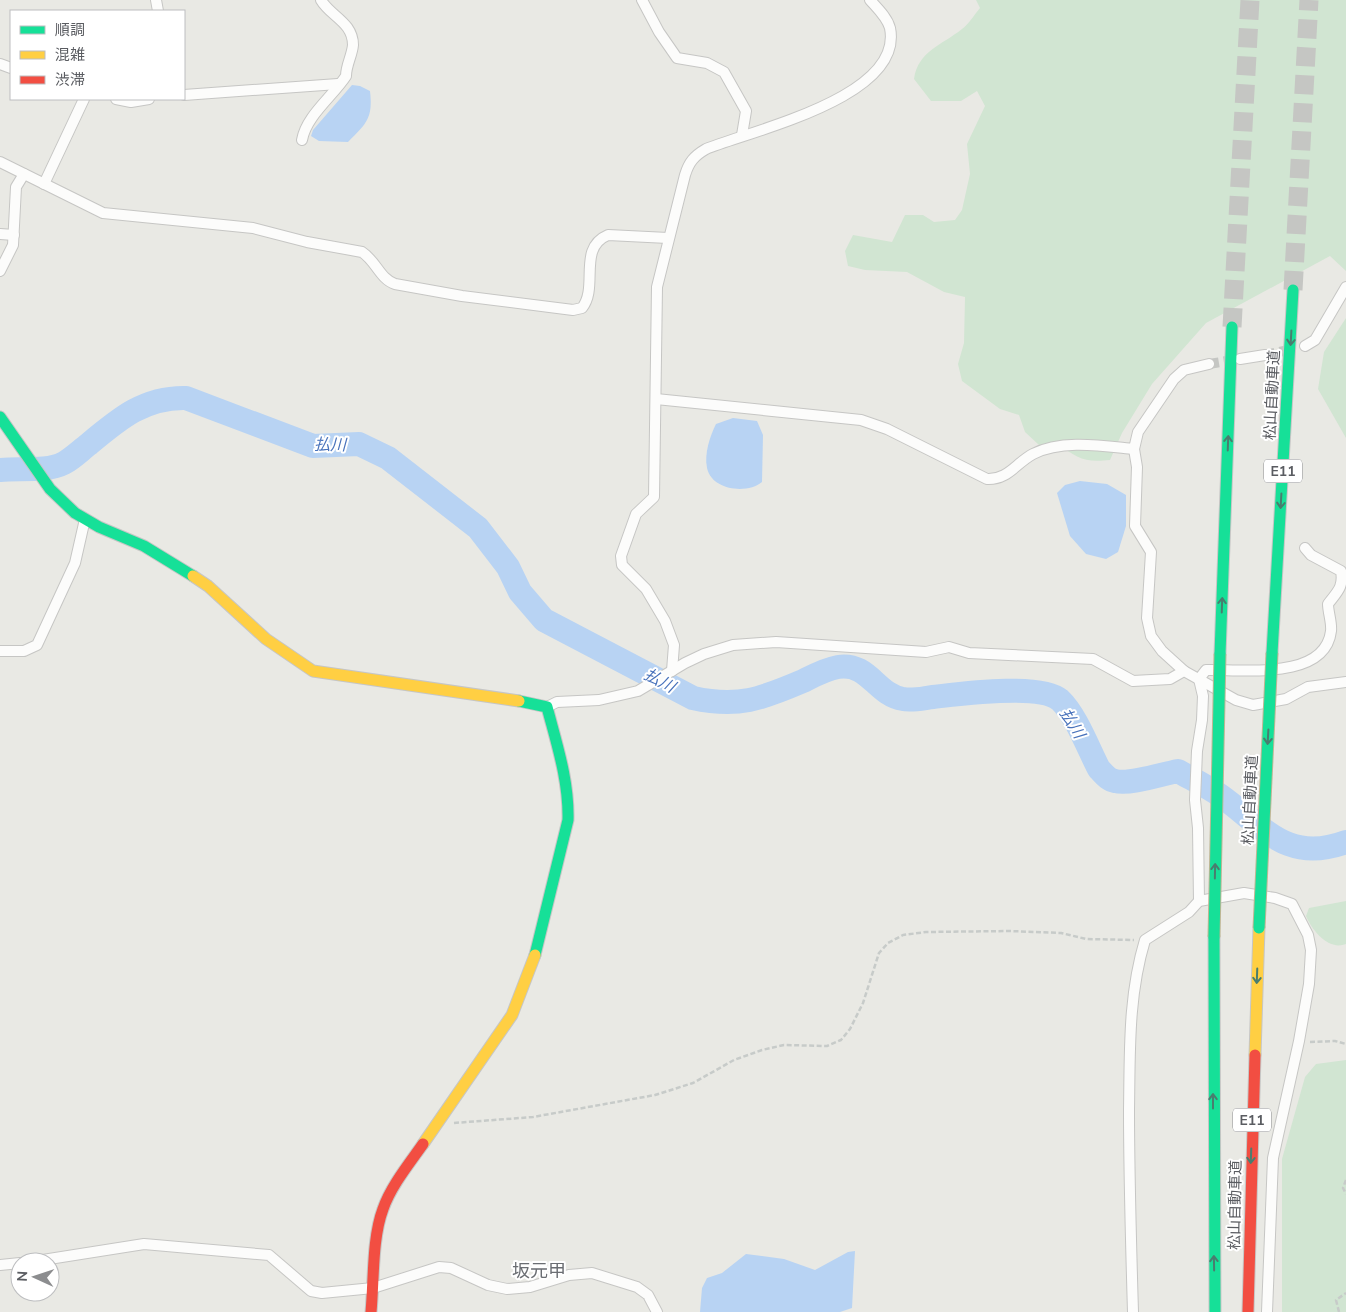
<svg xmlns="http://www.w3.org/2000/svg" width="1346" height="1312" font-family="'Nunito Sans','Noto Sans JP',sans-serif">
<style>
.green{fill:#d1e5d2}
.water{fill:#b8d3f3}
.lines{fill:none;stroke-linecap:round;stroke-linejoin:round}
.river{stroke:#b8d3f3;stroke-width:24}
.street-tunnel{stroke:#c5c6c3;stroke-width:10;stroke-dasharray:10 5;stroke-linecap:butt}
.highway-tunnel{stroke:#c5c6c3;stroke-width:19;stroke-dasharray:19 9;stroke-linecap:butt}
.street-casing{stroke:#c6c6c4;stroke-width:12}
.fast-casing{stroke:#c6c6c5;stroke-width:13}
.slow-casing{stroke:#c6c6c5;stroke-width:13}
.jam-casing{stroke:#c6c6c5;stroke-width:13}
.path{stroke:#c7cbc9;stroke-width:2.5;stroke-dasharray:5 2.5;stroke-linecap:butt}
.street{stroke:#fcfcfb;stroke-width:10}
.fast{stroke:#16e098;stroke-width:11}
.slow{stroke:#ffcf43;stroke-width:11}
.jam{stroke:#f24e42;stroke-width:11}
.fast-bridge-casing{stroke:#beb694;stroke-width:13;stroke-linecap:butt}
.fast-bridge{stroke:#16e098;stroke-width:11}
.oneway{stroke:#497d6f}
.labels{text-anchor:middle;stroke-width:4;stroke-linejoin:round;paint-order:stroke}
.shield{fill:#fff;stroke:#8c8d90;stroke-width:1}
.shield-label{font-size:14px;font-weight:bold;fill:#5a5c61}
.street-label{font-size:15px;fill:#5a5c61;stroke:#fff}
.water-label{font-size:16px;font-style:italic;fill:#4872bb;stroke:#fff}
.quarter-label{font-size:18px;fill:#6b6e73;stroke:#fff}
</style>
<rect width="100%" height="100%" fill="#e9e9e4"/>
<g class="green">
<path d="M976,0H1346V271L1330,256L1206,323L1152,384L1122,433L1110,460C1084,463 1077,458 1057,443L1039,445L1025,432L1019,415L1000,409L962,381L958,364L964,343L965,297L944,292L907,272L865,270L848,266L845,251L853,235L892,242L905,215H923L934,222L955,220L962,210L970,174L967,144L985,106L977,91L961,101H931L914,79C918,51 942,45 962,29C969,24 974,15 980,8Z"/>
<path d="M1346,318V438L1318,389L1324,352Z"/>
<path d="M1346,901V944C1328,951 1312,930 1306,916L1309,908Z"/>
<path d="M1346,1060V1312H1282V1159L1305,1077L1316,1064Z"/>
</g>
<g class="water">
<path d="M352,85L360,86L370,91C373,118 367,123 348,142L319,141L311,136L313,130Z"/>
<path d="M733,418L757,421L763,435L762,482C748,494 712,491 707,468C704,454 710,436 716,424Z"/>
<path d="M1080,481L1107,484L1126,495V526L1118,552L1106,559L1086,554L1070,536L1057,493L1065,485Z"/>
<path d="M855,1251L852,1308L840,1312H700L702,1288L707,1278L722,1273L746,1254L784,1259L815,1270L848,1252Z"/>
</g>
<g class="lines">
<path class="river" d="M0,470C20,468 47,472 64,463C73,458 81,450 89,444C120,418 145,397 186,398L313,446L359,444L388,458L478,528L508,567L520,592L544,620L693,698C738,708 761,699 803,681C813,676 826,669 838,667C869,662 876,695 903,699C912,701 924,698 933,697C960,694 1040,683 1060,700C1076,715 1089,750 1099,769C1104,774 1108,780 1115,781C1130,785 1162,774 1178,771C1192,779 1208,787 1221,796C1264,827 1287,864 1346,842"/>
<g class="street-tunnel">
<path d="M1265,355L1293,349"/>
<path d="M1209,364L1233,360"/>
</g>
<g class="highway-tunnel">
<path d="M1293,290L1309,0"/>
<path d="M1232,327L1250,0"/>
</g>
<g class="street-casing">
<g id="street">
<path d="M156,0L158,11"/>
<path d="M642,0L659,32L677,58L707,63L724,72L746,111L742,135"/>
<path d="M0,64L11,68"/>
<path d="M184,95L338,84"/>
<path d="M116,99L131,102L149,99"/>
<path d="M302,140C306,116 333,96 346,76C346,65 352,56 353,45C353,22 330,16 321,0"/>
<path d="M0,162L103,213L253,228L307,242L362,252C376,261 380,279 395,284L462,296L573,310L582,308C599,287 577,248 608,235L668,238"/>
<path d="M44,184L84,99"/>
<path d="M0,234L14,235"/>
<path d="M0,271L13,245L16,187L24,174"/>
<path d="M1305,346L1315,340L1346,287"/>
<path d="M1240,359L1265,355"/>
<path d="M656,399L861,420L887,429L987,479C1008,480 1016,463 1033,454C1062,439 1103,446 1134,449"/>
<path d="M0,651H24L37,645L75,563L85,519"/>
<path d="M672,671L674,645L665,621L646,589L622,565L621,556L636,514L654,497L657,287L685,175C689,162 694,156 706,149C753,130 904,97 890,28C887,17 877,8 870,0"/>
<path d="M1184,671L1162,651L1151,636L1147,618L1151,552L1135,526L1137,467L1134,449L1138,432L1174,379L1184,370L1209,364"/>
<path d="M547,707L557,702L599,700L638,691L685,663L704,654L733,645L776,642L926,652L949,647L969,653L1093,659L1133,681L1170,679L1184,671L1236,700L1253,705L1286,699L1308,687L1346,682"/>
<path d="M1199,901L1198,828L1195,800L1197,751L1202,720L1203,696L1199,679L1206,670C1241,669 1325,681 1331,631C1332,623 1328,612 1328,604C1337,592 1344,587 1341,571L1311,555L1305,548"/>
<path d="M30,1262L144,1244L269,1255L311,1291L322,1293L373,1288L439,1267L451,1268L488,1285L507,1289L530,1287L569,1275L592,1273L637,1287L648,1295L657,1312"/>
<path d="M0,1265L20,1263"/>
<path d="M1133,1312C1131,1245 1129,1177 1129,1110C1130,1052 1128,996 1145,940L1189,912L1199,901L1244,893L1275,898L1292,904L1308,935L1311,950L1309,984L1299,1041L1273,1158L1267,1312"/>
</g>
</g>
<g class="fast-casing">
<g id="fast">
<path d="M0,417L50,489L75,513L99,527L144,546L193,576"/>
<path d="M1272,653L1293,290"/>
<path d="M1220,654L1232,327"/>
<path d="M519,701L547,707C557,745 569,781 568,820L535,955"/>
<path d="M1214,937L1215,1312"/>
</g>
</g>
<g class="slow-casing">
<g id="slow">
<path d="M193,576L208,586L266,639L313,671L519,701"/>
<path d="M1255,1055L1259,928"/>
<path d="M423,1144L512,1015L535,955"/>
</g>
</g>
<g class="jam-casing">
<g id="jam">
<path d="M371,1312C374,1280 372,1238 383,1209C391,1186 409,1164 423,1144"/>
<path d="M1248,1312L1255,1055"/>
</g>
</g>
<g class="path">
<path d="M1310,1042L1335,1041L1346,1044"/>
<path d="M454,1123L533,1117L655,1095L693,1083L734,1060L762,1050L784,1045L827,1046L841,1040L850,1029L863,1003L879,953L888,943L903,935L926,932L1009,931L1061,933L1086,939L1134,940"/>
<path d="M1346,1180L1343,1188L1346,1194"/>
<path d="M1339,1312L1336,1300L1346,1293"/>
</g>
<use href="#street" class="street"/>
<use href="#fast" class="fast"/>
<use href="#slow" class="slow"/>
<use href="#jam" class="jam"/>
<g class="fast-bridge-casing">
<g id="fast-bridge">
<path d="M1259,928L1272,653"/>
<path d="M1214,937L1220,654"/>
</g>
</g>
<use href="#fast-bridge" class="fast-bridge"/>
</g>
<defs><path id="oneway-shaft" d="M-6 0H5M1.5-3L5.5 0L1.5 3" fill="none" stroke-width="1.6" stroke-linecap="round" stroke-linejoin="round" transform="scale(1.25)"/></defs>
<g class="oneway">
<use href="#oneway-shaft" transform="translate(1291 338) rotate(93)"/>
<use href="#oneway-shaft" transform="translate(1228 443) rotate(-88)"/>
<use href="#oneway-shaft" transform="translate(1281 501) rotate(93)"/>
<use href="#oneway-shaft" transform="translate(1222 605) rotate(-88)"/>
<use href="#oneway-shaft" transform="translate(1268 737) rotate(93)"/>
<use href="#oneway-shaft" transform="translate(1215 871) rotate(-89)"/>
<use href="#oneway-shaft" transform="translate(1257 976) rotate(92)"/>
<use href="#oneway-shaft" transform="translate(1213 1101) rotate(-90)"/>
<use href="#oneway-shaft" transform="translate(1251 1156) rotate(92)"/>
<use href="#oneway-shaft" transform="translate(1214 1263) rotate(-91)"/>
</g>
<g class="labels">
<g class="shield">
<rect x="1264" y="459.5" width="38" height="23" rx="4"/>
<rect x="1233" y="1108.5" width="38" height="23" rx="4"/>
</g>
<g class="shield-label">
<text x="1283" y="476">E11</text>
<text x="1252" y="1125">E11</text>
</g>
<g class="street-label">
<text transform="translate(1272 395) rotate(-87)" y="5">松山自動車道</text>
<text transform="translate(1250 800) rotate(-87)" y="5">松山自動車道</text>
<text transform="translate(1235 1205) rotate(-89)" y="5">松山自動車道</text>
</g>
<g class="water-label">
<text transform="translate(330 444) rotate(1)" y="6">払川</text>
<text transform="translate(660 680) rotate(28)" y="6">払川</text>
<text transform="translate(1073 723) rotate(59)" y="6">払川</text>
</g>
<g class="quarter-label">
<text x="539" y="1277">坂元甲</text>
</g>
</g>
<rect x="10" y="10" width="175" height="90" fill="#ffffff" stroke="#bdbec0"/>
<rect x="20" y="26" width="25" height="8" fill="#16e098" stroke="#bdbec0"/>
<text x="55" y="35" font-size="15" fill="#5a5c61">順調</text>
<rect x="20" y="51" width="25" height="8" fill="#ffcf43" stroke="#bdbec0"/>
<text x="55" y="60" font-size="15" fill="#5a5c61">混雑</text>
<rect x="20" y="76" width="25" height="8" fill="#f24e42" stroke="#bdbec0"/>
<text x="55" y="85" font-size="15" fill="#5a5c61">渋滞</text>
<g transform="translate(35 1277) rotate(273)"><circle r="24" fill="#ffffff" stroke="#bdbec0"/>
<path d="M0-4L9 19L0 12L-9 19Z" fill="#8c8d8f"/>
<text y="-8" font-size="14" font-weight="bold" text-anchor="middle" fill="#5a5c61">N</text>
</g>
</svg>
